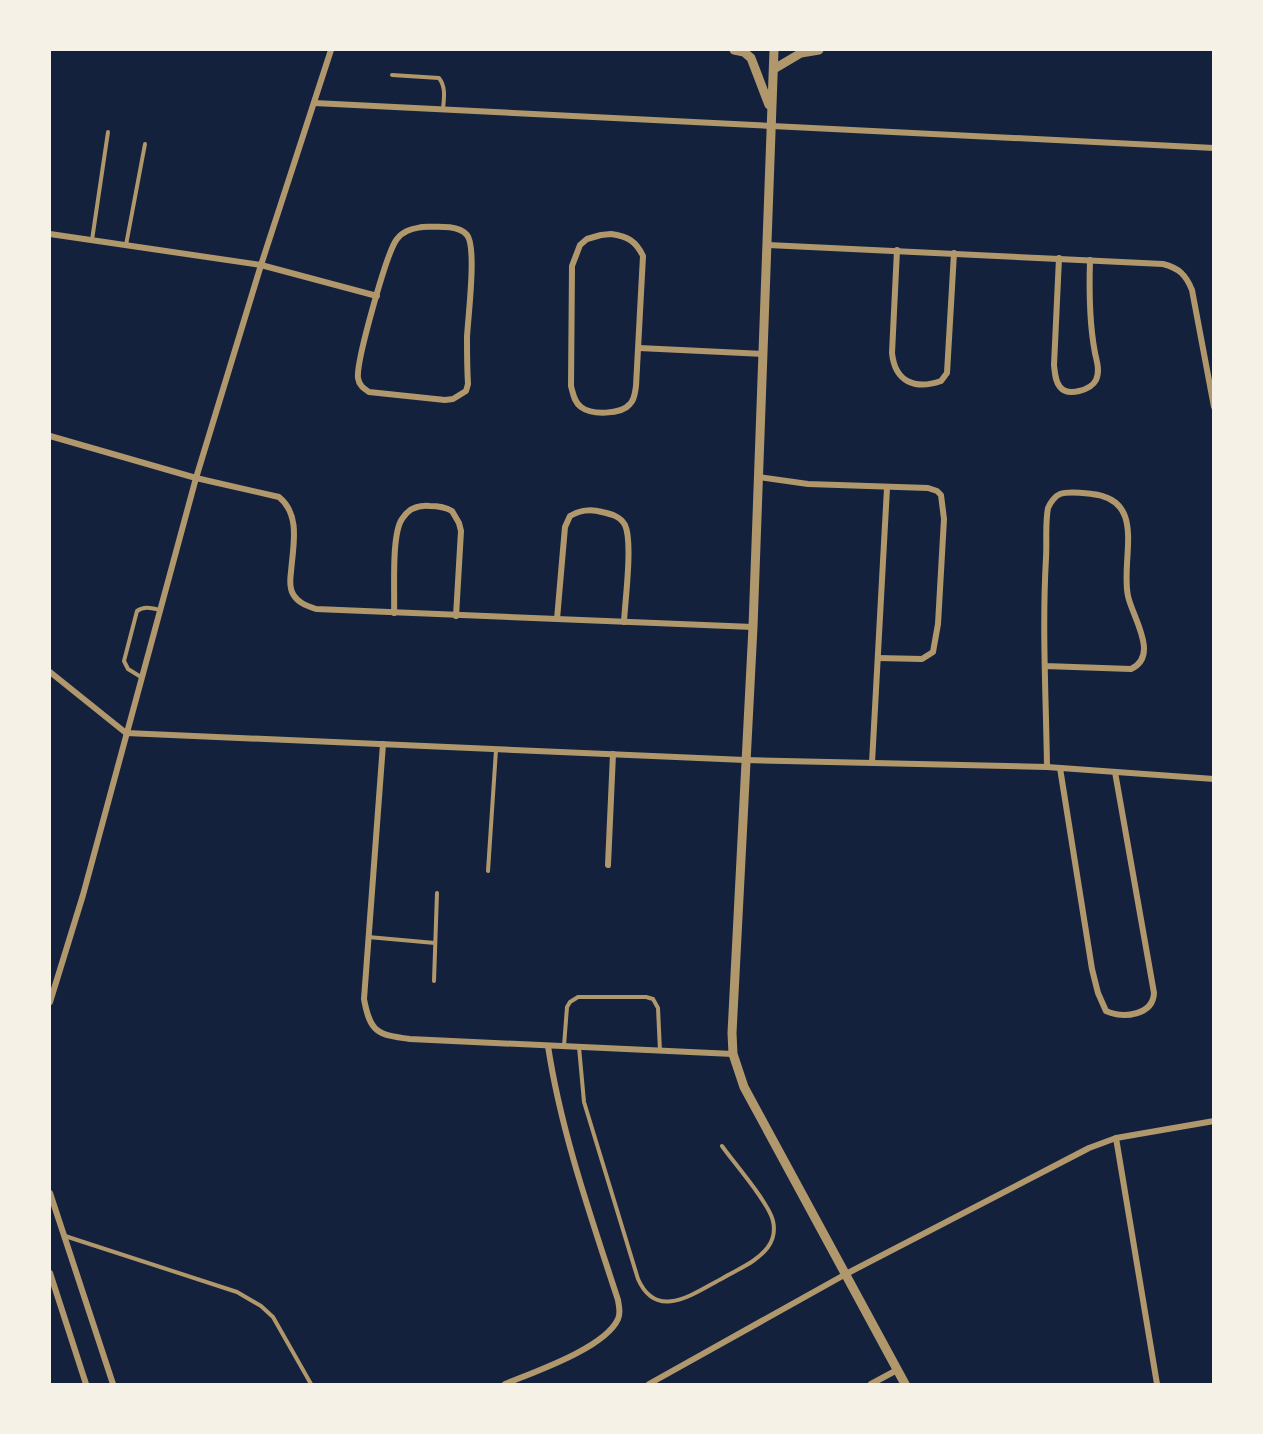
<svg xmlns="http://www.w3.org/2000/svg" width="1263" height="1434" font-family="'Source Sans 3',sans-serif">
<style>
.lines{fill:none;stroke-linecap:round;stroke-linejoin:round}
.service{stroke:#b1986c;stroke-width:4}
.minor{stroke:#b1986c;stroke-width:6}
.tertiary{stroke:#b1986c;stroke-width:9}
</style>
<rect width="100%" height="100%" fill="#14213d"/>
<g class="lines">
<g class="service">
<path d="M392,75L439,78C446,87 444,98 443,109"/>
<path d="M92,240L108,132"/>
<path d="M126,245L145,144"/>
<path d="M141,677L128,669L124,661L137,611C144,606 151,608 160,610"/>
<path d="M488,871L496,750"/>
<path d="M368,937L435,943"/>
<path d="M434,981L437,893"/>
<path d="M564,1046L567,1007L570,1002L578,997H646L653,999L658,1008L660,1051"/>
<path d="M579,1047L584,1102L638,1279C657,1322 694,1293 723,1278C738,1269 757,1262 768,1247C773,1240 775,1230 773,1221C769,1203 734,1163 722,1146"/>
<path d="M65,1236L237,1292L261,1306L273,1317L311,1384"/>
</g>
<g class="minor">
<path d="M314,103L1214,148"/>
<path d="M422,227C434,227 458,224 467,235C477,247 468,317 467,337C467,352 467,368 468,384L466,391L453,399L445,400L369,392C363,388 359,385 358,378C356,362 387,251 397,239C404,230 412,229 422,227Z"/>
<path d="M50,234L261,265L377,296"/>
<path d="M611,234C627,236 636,241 643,256L636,386C635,392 635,399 630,404C621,415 591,415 581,407C574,402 573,393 571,386L572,266L580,245L587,239L601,235Z"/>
<path d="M768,245L1163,264C1179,268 1186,275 1192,290L1214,407"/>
<path d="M897,250L892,353C895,382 915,390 941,381L947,373L954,253"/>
<path d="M1059,258L1054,365C1055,373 1055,381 1060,387C1068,397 1091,390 1096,380C1100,371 1097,362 1095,353C1089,322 1089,291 1090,260"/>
<path d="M639,348L764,354"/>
<path d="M50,436L196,478L279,497C301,515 293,546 291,572C290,579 289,587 293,594C298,603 307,606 316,609L753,627"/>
<path d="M758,477L808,484L928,488L937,491L941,495L944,519L938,624L933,652L922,659L878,658"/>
<path d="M394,613C395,592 391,535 402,519C408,509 418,505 430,506C438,506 445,507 452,511L459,523L461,531L456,616"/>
<path d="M557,619L565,527L570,516C580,510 591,509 602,512C611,514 620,516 625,525C633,542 625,601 624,622"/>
<path d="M1045,666L1131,669C1160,656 1132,616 1128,596C1120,559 1148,500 1092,494C1082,493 1069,491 1060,494C1055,496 1050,503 1048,508C1045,523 1047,542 1046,558C1042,627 1046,697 1047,767"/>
<path d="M50,672L126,733L745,760L1047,767L1214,779"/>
<path d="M383,744L364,999C370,1032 377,1035 410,1039L733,1054"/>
<path d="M872,763L887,488"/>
<path d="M1060,768L1092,969L1098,993L1106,1011C1124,1019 1153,1015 1154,993L1115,772"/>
<path d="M608,865L613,754"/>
<path d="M50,1002L83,895L196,478L261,265L331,50"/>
<path d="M1116,1138L1157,1384"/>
<path d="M50,1193L113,1384"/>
<path d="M50,1273L86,1384"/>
<path d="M505,1384C534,1372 605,1348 618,1319C621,1313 619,1307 618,1300C591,1217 561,1132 548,1046"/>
<path d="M649,1384L846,1274L1089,1148L1116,1138L1214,1121"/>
<path d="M871,1384L897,1370"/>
</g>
<g class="tertiary">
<path d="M734,50L744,52L751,58L769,105"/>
<path d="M774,50L753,627L732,1033L733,1054L744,1087L905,1384"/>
<path d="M774,69L801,53L819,50"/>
</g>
</g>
<rect width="1263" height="1434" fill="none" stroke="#f6f1e7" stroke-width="102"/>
</svg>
